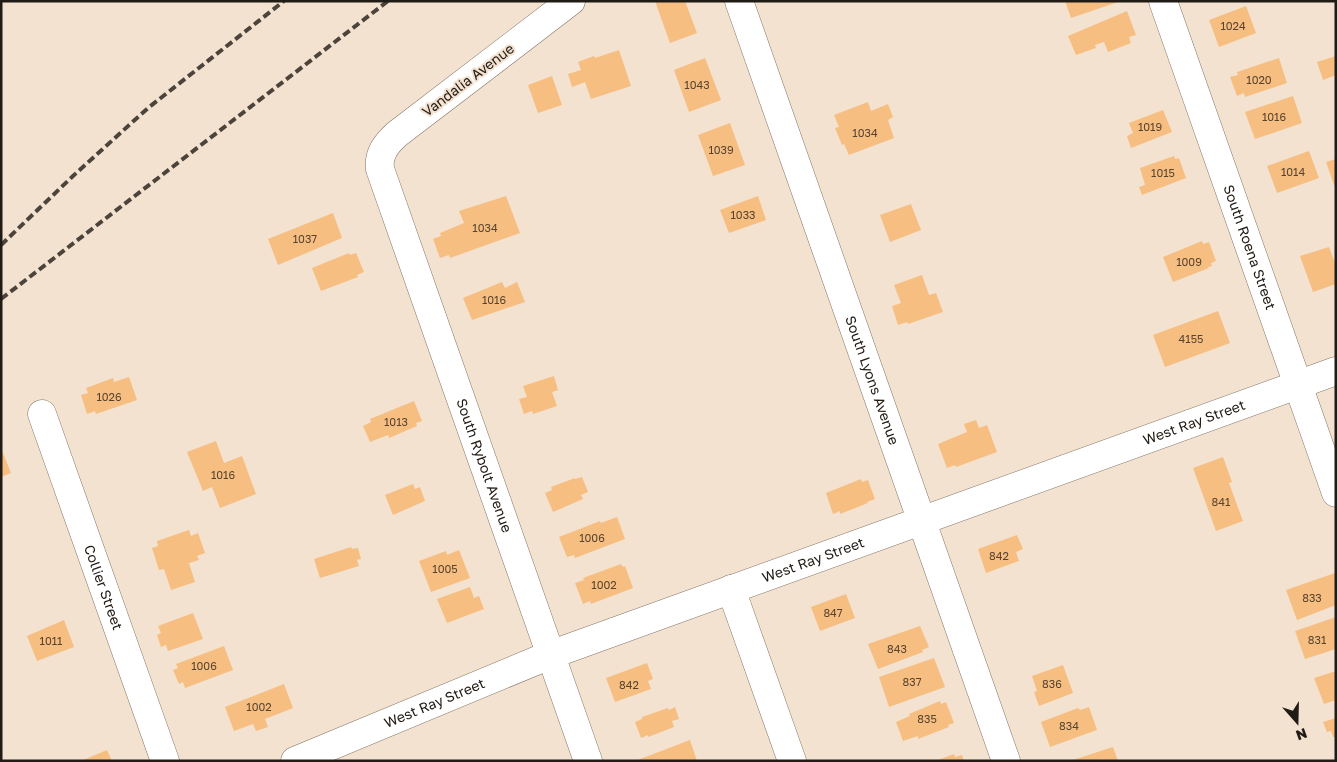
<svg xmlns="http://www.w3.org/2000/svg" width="1337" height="762" font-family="'Golos Text',sans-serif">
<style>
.building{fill:#f7be81}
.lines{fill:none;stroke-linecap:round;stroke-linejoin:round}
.minor-casing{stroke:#837464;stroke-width:29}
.minor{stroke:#fff;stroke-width:28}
.rail{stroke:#4c443b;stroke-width:4;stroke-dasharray:8 4;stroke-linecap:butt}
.labels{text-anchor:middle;stroke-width:4;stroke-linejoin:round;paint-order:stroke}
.number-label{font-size:11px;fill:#564430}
.street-label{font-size:14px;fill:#211b15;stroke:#f3e2d0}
</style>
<rect width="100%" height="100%" fill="#f3e2d0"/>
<g class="building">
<path d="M655,1H685L697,33L670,43Z"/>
<path d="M1065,1H1118V2L1071,18Z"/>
<path d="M1246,6L1256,33L1219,47L1209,20Z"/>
<path d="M1127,11L1136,35L1129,37L1131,43L1108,52L1104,42L1095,45L1096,48L1076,55L1068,36Z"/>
<path d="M619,50L631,86L591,99L585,82L572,87L568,74L581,70L578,62L594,56L595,58Z"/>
<path d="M1336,56V75L1323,80L1317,62Z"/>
<path d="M705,58L721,100L689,112L674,70Z"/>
<path d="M1279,58L1287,83L1245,97L1244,93L1237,96L1230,77L1238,75L1237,72Z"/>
<path d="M552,76L562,105L538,113L528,85Z"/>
<path d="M1293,96L1302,123L1255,139L1245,112Z"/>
<path d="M868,102L871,111L888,104L893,117L888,120L894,138L849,155L844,144L842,145L835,128L839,127L834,115Z"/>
<path d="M1163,110L1172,132L1131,148L1127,136L1133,133L1129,123Z"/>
<path d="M730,123L745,165L713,176L698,135Z"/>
<path d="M1309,151L1319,178L1277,193L1267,166Z"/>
<path d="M1174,156L1175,159L1179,158L1186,178L1142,195L1139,187L1145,185L1140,168Z"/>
<path d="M1336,159V185H1334L1326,162Z"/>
<path d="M506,196L520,233L450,258L449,255L440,258L433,239L441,236L440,233L464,223L459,211Z"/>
<path d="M758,196L766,220L729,233L720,210Z"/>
<path d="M911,204L921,230L890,242L880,215Z"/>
<path d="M333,213L342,238L278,265L268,239Z"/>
<path d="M1202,241L1203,244L1209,242L1216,261L1211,263L1212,266L1208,267L1209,268L1173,282L1163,257Z"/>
<path d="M1329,247L1336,266V284L1313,292L1300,256Z"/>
<path d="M349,253L350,255L356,253L364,272L357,275L358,277L321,291L312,268Z"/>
<path d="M922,275L929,295L936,293L943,312L908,324L907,322L898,325L892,306L901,303L894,285Z"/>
<path d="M502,282L505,288L517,282L525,302L472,320L463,298Z"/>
<path d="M1218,311L1230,343L1165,367L1153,335Z"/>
<path d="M554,376L558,390L552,392L557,406L533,414L532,411L524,414L519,399L527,397L523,386Z"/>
<path d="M129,377L137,400L96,414L95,411L87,414L81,395L88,393L86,388L113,378L114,382Z"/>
<path d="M414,401L422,421L416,423L417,426L389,438L388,435L370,442L363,426L371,422L370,419Z"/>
<path d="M976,420L979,428L987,425L997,452L956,467L955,465L947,468L938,444L967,432L964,424Z"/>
<path d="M216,441L224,463L242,456L256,494L220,508L212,487L203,491L187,452Z"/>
<path d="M1,448L11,473L1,477Z"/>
<path d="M1223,457L1232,482L1229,483L1243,521L1216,531L1193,468Z"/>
<path d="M582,477L588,492L581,495L583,499L553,512L545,493L552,490L551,487L575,478V479Z"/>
<path d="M861,479L862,482L868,480L875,499L867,502L868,503L840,514V511L833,514L826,493Z"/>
<path d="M413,484L415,489L420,487L425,501L393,515L385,495Z"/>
<path d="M617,517L625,539L575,558L574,555L567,557L559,537L600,521L601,523Z"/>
<path d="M189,530L191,536L198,533L205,553L197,556L199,560L189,563L195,582L171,590L164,569L159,570L152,548L158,546L157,541Z"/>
<path d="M1017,535L1023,549L1016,552L1019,561L986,573L978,549Z"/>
<path d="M351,547L352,549L358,548L361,559L357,560L359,566L320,578L314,559Z"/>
<path d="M459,550L470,578L431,592L419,561L446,551L447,555Z"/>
<path d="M621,564L623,567L625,566L633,588L591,604L590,601L583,604L575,583L584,580L583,578Z"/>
<path d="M1335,573L1336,605L1297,620L1286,590Z"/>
<path d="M470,587L474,598L479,596L484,609L447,623L437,599Z"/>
<path d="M846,594L855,618L820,631L811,607Z"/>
<path d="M193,613L203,639L168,651L166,645L161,647L157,635L161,633L158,626Z"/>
<path d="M1336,617V649L1305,659L1295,631Z"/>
<path d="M64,620L74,647L37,661L27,636Z"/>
<path d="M920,626L929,647L922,650L923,652L878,669L868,644Z"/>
<path d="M224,646L233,670L185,688L183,682L179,684L173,670L178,668L176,664Z"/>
<path d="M934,658L945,687L889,707L879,677Z"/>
<path d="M647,663L653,679L648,681L651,689L615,702L606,678Z"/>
<path d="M1063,665L1073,693L1039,706L1034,692L1037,691L1032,676Z"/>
<path d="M1336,671V700L1324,704L1314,678Z"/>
<path d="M284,684L293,708L265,719L268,727L256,731L253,724L234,731L225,707Z"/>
<path d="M940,701L941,704L946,702L954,723L948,725L949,727L918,739V736L903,741L896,722L910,716L909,714Z"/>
<path d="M675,707L679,719L672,721L674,727L648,737V735L641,738L635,722L642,719V717L668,708L669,710Z"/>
<path d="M1089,707L1097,730L1050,747L1041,722L1078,708L1080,710Z"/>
<path d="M1336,718V737H1333L1331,731L1327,732L1323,722Z"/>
<path d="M690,740L697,761H635Z"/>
<path d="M1113,747L1118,761H1073V760Z"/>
<path d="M107,750L112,761H81Z"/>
<path d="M954,754L955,757L962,755L964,761H935Z"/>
</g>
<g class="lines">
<g class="minor-casing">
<g id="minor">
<path id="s1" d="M571,1L397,134C386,144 378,154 380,169L588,761"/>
<path id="s2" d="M739,1L1006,761"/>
<path id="s3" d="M1163,1L1336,493"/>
<path id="s4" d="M42,414L165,761"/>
<path d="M731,589L792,761"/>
<path id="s5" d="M295,761L550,655L1336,371"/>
</g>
</g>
<use href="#minor" class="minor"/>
<g class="rail">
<path d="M1,245L73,176L148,108L284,1"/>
<path d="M1,299L388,1"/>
</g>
</g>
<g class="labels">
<g class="number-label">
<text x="1233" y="30">1024</text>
<text x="1259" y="84">1020</text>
<text x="697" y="89">1043</text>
<text x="1274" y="121">1016</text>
<text x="1150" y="131">1019</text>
<text x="865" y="137">1034</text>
<text x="721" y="154">1039</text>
<text x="1293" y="176">1014</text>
<text x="1163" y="177">1015</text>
<text x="743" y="219">1033</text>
<text x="485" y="232">1034</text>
<text x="305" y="243">1037</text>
<text x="1189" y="266">1009</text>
<text x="494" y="304">1016</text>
<text x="1191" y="343">4155</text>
<text x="109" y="401">1026</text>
<text x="396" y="426">1013</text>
<text x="223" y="479">1016</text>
<text x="1221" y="506">841</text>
<text x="592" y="542">1006</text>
<text x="999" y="560">842</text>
<text x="445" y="573">1005</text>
<text x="604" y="589">1002</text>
<text x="1312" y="602">833</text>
<text x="833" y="617">847</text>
<text x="1317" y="644">831</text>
<text x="51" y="645">1011</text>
<text x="897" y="653">843</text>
<text x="204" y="670">1006</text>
<text x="912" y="686">837</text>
<text x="1052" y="688">836</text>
<text x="629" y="689">842</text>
<text x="259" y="711">1002</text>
<text x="927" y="723">835</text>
<text x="1069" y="730">834</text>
</g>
<g class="street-label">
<text transform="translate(468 80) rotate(-37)" y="5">Vandalia Avenue</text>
<text dy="5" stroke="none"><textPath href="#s3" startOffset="261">South Roena Street</textPath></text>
<text dy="5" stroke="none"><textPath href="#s2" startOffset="402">South Lyons Avenue</textPath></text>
<text dy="5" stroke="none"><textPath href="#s5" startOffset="961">West Ray Street</textPath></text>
<text dy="5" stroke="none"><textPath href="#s1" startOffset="574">South Rybolt Avenue</textPath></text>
<text dy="5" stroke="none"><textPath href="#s5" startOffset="556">West Ray Street</textPath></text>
<text dy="5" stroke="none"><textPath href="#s4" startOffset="184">Collier Street</textPath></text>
<text dy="5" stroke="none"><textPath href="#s5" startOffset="151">West Ray Street</textPath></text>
</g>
</g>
<rect width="1337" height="762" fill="none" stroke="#211b15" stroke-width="5"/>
<g transform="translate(1297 722) rotate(160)" stroke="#f3e2d0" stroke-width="4" paint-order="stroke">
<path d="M0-4L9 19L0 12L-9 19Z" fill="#211b15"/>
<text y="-8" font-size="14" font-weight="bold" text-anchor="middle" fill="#211b15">N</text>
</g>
</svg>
